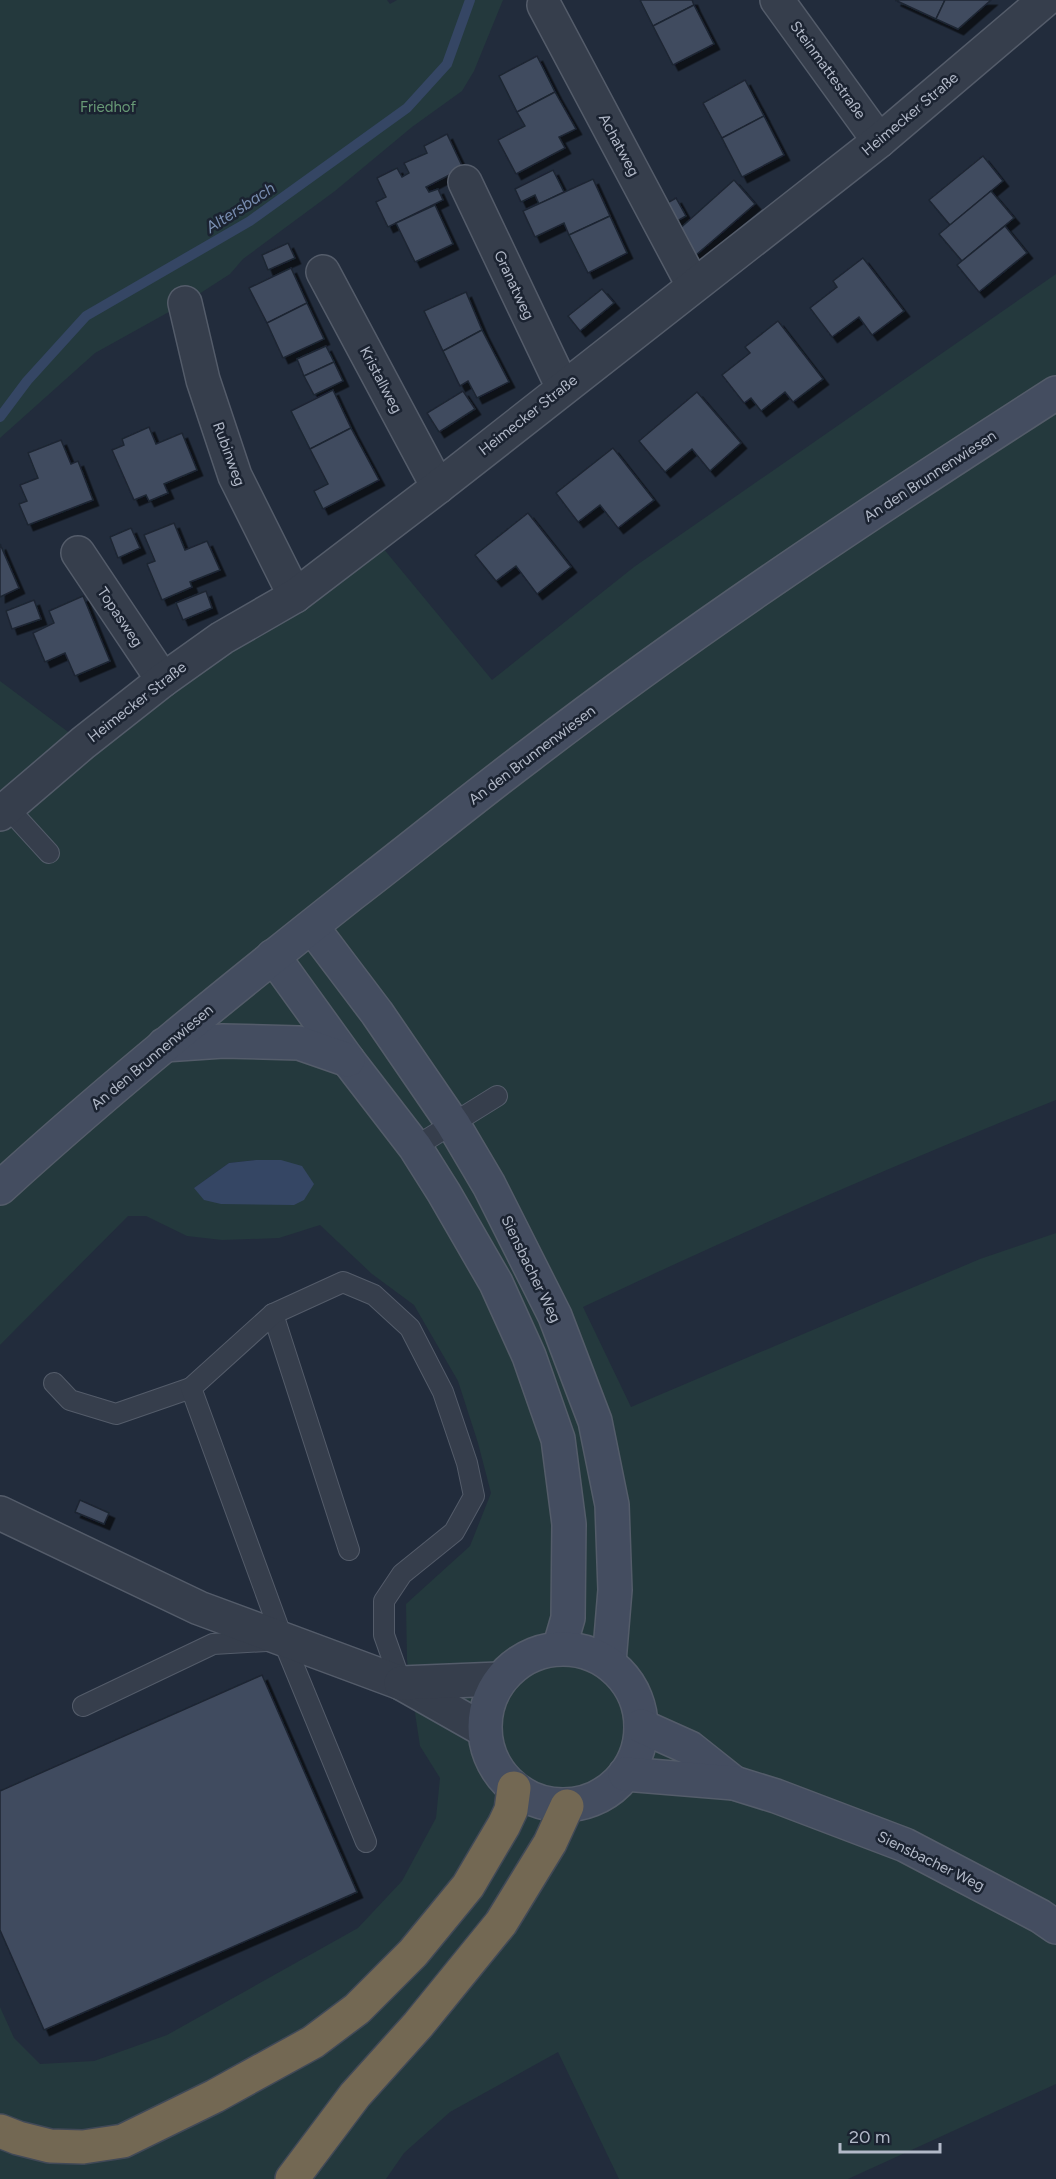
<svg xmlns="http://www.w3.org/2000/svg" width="1056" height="2179" font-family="Figtree,sans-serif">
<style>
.green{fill:#24393d;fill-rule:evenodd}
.water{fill:#354664}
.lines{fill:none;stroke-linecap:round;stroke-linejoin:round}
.stream{stroke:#354664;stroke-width:10}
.building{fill:#414b5e;stroke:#1d2533;stroke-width:1.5;filter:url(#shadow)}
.lane-casing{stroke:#545c6a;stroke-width:22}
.street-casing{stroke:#545c6a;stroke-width:36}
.secondary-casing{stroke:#545c6a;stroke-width:36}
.highway-casing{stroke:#414957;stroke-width:36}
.lane{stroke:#363e4c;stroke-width:20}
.street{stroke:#363e4c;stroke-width:33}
.secondary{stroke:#444d60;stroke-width:33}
.highway{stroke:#736853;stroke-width:33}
.labels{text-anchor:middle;stroke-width:5;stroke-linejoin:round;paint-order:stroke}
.street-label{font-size:15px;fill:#b2b9c8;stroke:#1b2331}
.park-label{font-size:15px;fill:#689a76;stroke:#1b2331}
.water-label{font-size:16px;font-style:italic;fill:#798eb1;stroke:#1b2331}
</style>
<defs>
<filter id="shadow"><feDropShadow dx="5.5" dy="5.5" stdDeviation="0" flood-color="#0009"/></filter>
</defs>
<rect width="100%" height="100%" fill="#222c3c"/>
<g class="green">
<path d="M0,0H387L390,4L397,0H503L474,71L462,91L412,127L335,191L243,259L230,274L185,303L95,353L0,438Z"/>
<path d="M1056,274V1100C896,1164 739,1233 583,1307L631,1407L980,1259L1056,1233V2084L848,2179H619L558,2052L450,2112L404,2153L386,2179H0V2007L14,2038L40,2064L94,2061L167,2035L358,1928L402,1881L436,1818L440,1778L420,1746L407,1660L406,1604L470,1546L491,1493L478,1443L458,1381L414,1305L372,1274L320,1225L279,1238L222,1240L187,1236L146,1216H128L0,1345V681L83,743L373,536L492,680L634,567ZM256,1160L194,1188L229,1163Z"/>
</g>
<path class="water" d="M256,1160H281L302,1166L314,1184L304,1200L294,1205L221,1204L204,1200L194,1188L229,1163Z"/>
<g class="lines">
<path class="stream" d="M0,417L27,381L86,316L250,221L407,108L447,64L470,0"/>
</g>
<g class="building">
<path d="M640,0H692L694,5L653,26Z"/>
<path d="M895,0H945L936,19Z"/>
<path d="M945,0H991L958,29L936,19Z"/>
<path d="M694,5L714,44L673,65L653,26Z"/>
<path d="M537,56L555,92L517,112L499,76Z"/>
<path d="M745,80L764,116L722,138L703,103Z"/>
<path d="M555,92L576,129L559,137L565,148L516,174L498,140L525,126L517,112Z"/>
<path d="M764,116L784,155L742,177L722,138Z"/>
<path d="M447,134L463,168L426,187L429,192L438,189L443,200L388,227L376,202L386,197L377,178L397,168L402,177L409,173L404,163L427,153L424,146Z"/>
<path d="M983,156L1003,181L950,225L929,200Z"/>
<path d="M553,170L564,192L539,204L535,195L521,202L515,189Z"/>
<path d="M593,179L610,216L569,235L564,223L535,237L523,211Z"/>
<path d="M734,180L755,204L696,255L676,232Z"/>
<path d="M991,191L1014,218L962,261L939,234Z"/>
<path d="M676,198L686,216L672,224L662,206Z"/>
<path d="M435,205L453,244L415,262L396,223Z"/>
<path d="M610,216L627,253L588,273L569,235Z"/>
<path d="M1005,226L1027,253L979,292L957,265Z"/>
<path d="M288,243L295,258L268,270L262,255Z"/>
<path d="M863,258L904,311L872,335L859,317L832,337L810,308L837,287L833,281Z"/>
<path d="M291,268L307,303L267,323L249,288Z"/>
<path d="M602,289L614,303L580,331L568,316Z"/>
<path d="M466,292L482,330L443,351L424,311Z"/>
<path d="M307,303L324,339L283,358L267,323Z"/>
<path d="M778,321L823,379L793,402L785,392L761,411L751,398L744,403L722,375L750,353L745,347Z"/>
<path d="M482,330L509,382L477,398L468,381L460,386L443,351Z"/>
<path d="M326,346L334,362L304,376L297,359Z"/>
<path d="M334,362L343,381L314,395L304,376Z"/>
<path d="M333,390L351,428L310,449L291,411Z"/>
<path d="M463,391L475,409L439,432L427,413Z"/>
<path d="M697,392L741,443L710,471L692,449L665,472L639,441Z"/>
<path d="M149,427L156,444L182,433L197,470L164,484L168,493L149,501L146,495L134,500L112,450L124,445L122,439Z"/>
<path d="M351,428L379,480L323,509L314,491L328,484L310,449Z"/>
<path d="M61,440L71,464L78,461L93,500L28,525L19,504L27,501L20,485L38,478L28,453Z"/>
<path d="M613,448L654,500L618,528L600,505L578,522L556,493Z"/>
<path d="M528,513L571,567L537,594L516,566L496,581L475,555Z"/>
<path d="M174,523L185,550L207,541L220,570L190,582L192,587L162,600L147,564L155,561L144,535Z"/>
<path d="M131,528L140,548L118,558L110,537Z"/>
<path d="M0,544L19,588L0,597Z"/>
<path d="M206,591L212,608L183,620L176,603Z"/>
<path d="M83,596L110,661L75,676L65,653L45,662L33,633L54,623L49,611Z"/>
<path d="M34,600L41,619L12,629L6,611Z"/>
<path d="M80,1500L109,1513L104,1524L75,1512Z"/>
<path d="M262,1675L357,1892L44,2030L0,1930V1791Z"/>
</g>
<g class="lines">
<g class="lane-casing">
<g id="lane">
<path d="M7,807L49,853"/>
<path d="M415,1147L497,1096"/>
<path d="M273,1314L349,1550"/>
<path d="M54,1383L70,1400L116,1414L191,1388"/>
<path d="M283,1640L191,1388L273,1314L343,1282L374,1295L410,1328L443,1392L467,1463L474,1496L454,1532L402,1574L384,1601V1635L401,1683"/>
<path d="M83,1706L213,1644L283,1640L366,1842"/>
</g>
</g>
<g class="street-casing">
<g id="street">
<path d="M777,0L879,141"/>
<path d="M544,5L693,285"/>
<path d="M465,182L563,388"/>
<path d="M323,272L438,487"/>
<path d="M185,303L203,380L235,476L295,596"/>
<path d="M78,553L163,680"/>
<path d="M0,814L83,743L163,680L222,638L295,596L438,487L879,141L1045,0"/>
<path d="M0,1513L199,1608L401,1683L484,1730"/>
<path d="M401,1683L499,1679"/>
</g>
</g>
<g class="secondary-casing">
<g id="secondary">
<path d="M312,927L377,1013L453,1124L489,1185L555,1316L595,1421L612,1505L615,1590L609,1662"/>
<path d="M273,956L348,1060L415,1147L444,1193L496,1283L529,1356L558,1439L569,1524L568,1618L559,1649"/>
<path d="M164,1045L223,1041L299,1043L348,1060"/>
<path d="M0,1188C113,1085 232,989 352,894C412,848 470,800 530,755C699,625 877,508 1056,393"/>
<circle cx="563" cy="1727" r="78"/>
<path d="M641,1726L690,1748L734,1783"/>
<path d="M625,1774L734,1783L776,1796L905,1845L1040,1916L1056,1927"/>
</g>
</g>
<g class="highway-casing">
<g id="highway">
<path d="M0,2131L18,2138L50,2146L83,2147L123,2141L215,2096L313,2042L357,2009L413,1953L468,1886L504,1825L511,1810L514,1788"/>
<path d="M292,2179L355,2095L418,2025L501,1923L550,1843L567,1806"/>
</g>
</g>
<use href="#lane" class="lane"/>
<use href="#street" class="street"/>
<use href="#secondary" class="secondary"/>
<use href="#highway" class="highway"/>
</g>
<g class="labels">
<g class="street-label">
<text transform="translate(828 70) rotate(54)" y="5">Steinmattestraße</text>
<text transform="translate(910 114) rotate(-40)" y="5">Heimecker Straße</text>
<text transform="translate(619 145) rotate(62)" y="5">Achatweg</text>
<text transform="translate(514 285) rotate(65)" y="5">Granatweg</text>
<text transform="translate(381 380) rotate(62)" y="5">Kristallweg</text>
<text transform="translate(528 415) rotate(-38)" y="5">Heimecker Straße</text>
<text transform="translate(229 454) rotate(70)" y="5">Rubinweg</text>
<text transform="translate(930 476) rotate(-33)" y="5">An den Brunnenwiesen</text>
<text transform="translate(120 617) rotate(56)" y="5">Topasweg</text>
<text transform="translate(137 702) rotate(-38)" y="5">Heimecker Straße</text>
<text transform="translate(532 755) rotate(-37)" y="5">An den Brunnenwiesen</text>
<text transform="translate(152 1057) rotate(-40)" y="5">An den Brunnenwiesen</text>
<text transform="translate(531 1269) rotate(64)" y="5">Siensbacher Weg</text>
<text transform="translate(931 1861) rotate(26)" y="5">Siensbacher Weg</text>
</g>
<g class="park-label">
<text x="108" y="112">Friedhof</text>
</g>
<g class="water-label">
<text transform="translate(240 207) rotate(-33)" y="6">Altersbach</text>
</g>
</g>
<path d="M840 2143v9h100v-9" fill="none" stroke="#b2b9c8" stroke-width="3"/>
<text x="849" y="2143" font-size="18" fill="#b2b9c8" stroke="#1b2331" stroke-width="4.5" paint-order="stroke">20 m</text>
</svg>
